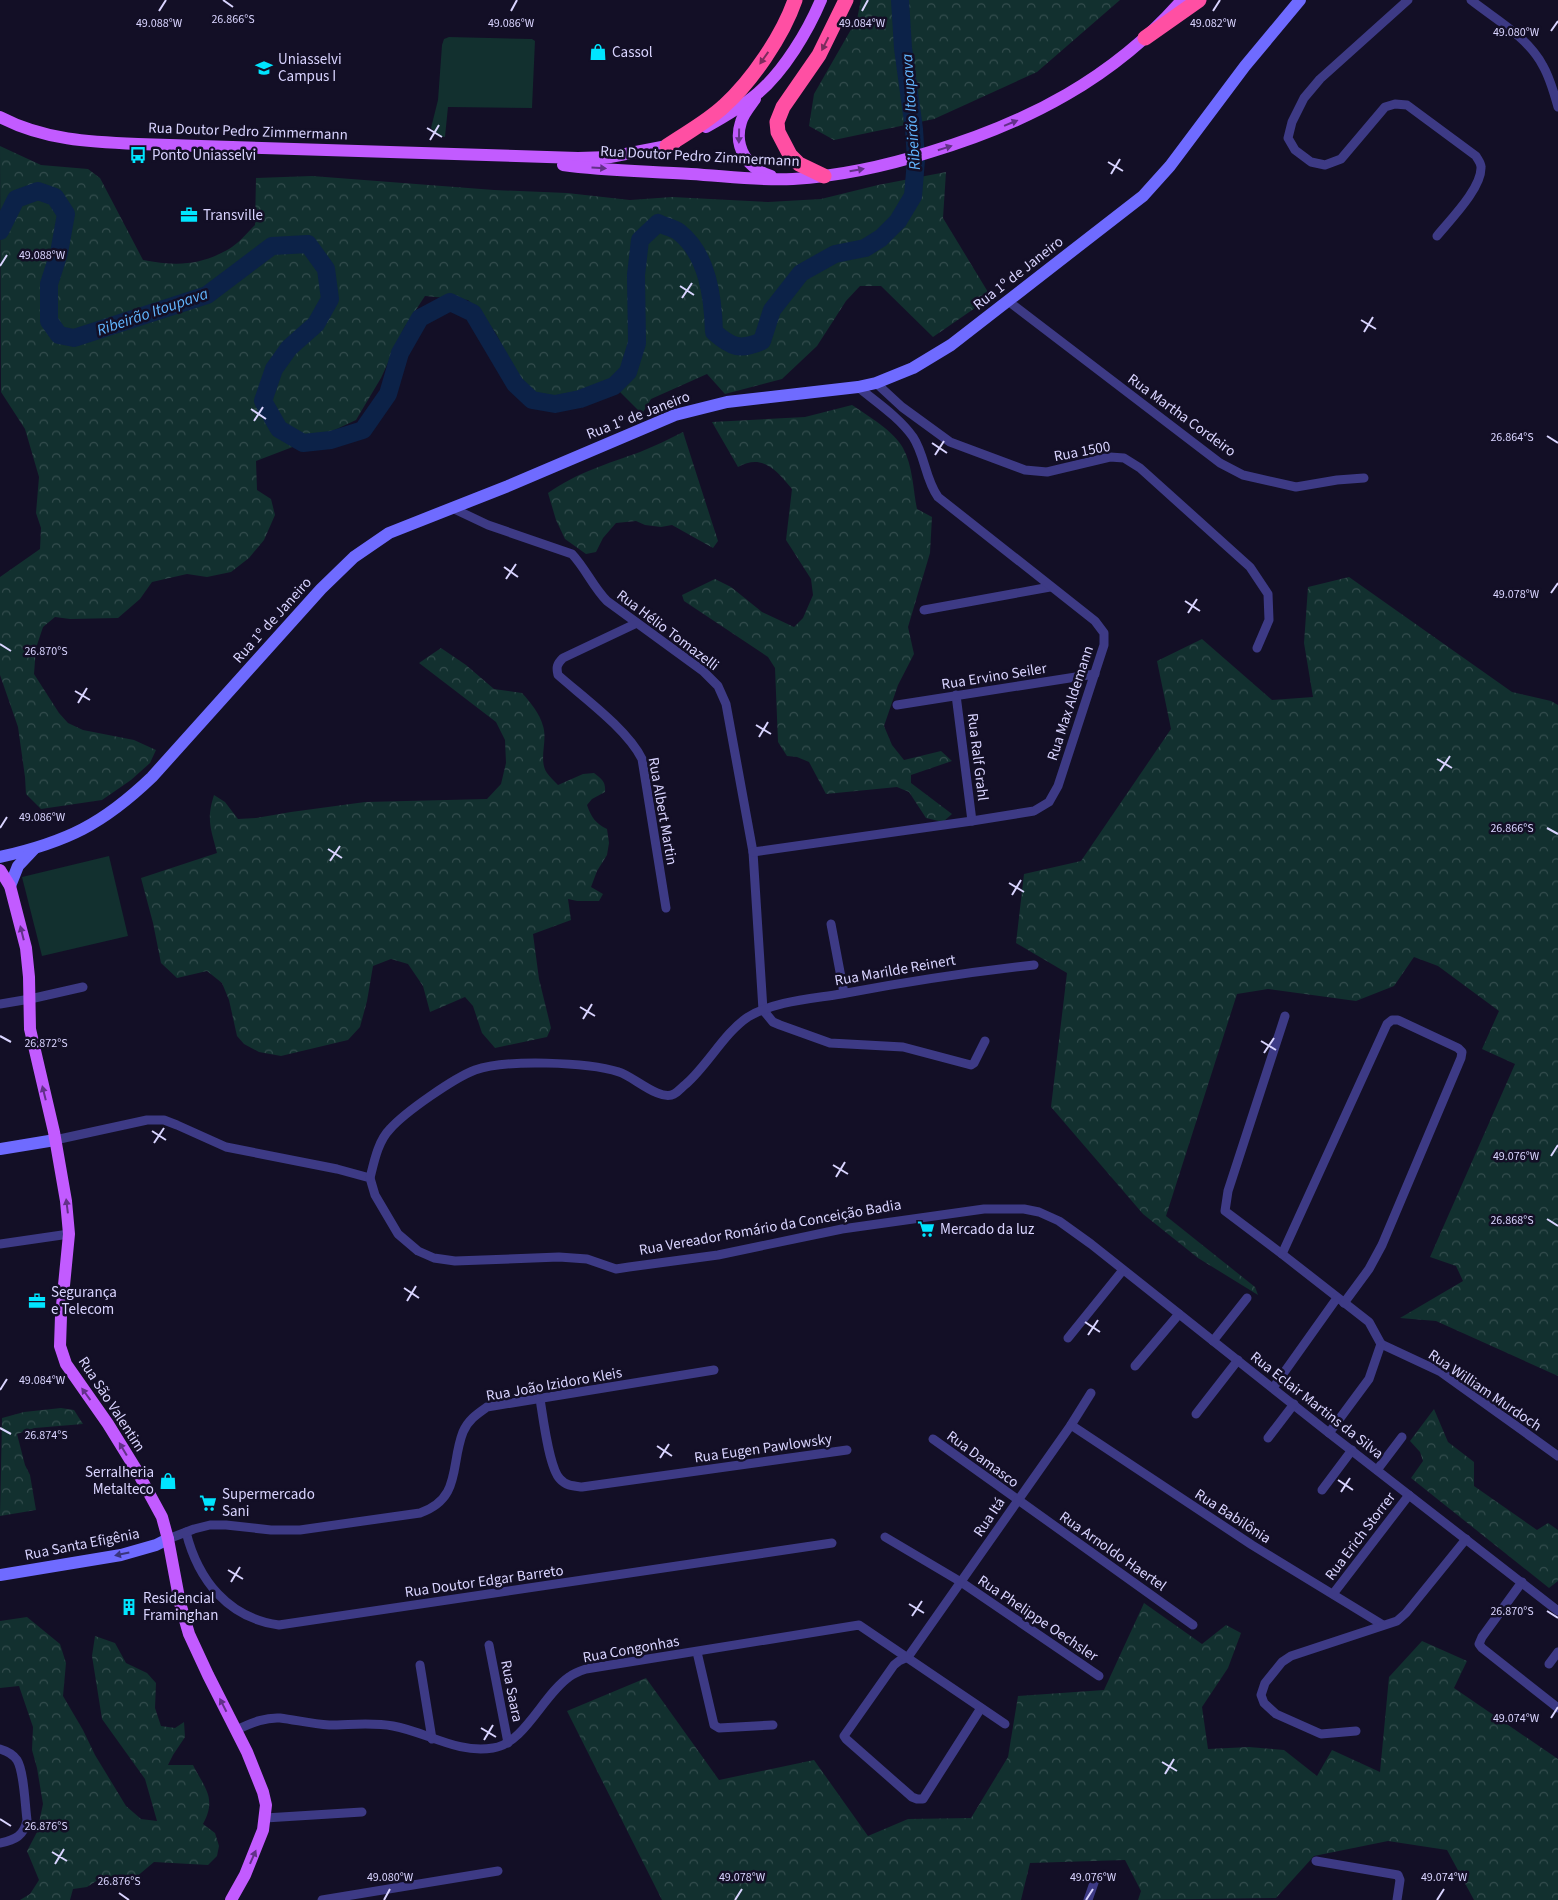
<svg xmlns="http://www.w3.org/2000/svg" width="1558" height="1900" font-family="'Source Sans 3',sans-serif">
<style>
.grass{fill:#12302f}
.forest{fill:url(#forest-crowns)}
.lines{fill:none;stroke-linecap:round;stroke-linejoin:round}
.river{stroke:#0c2248;stroke-width:18}
.street{stroke:#3d3a85;stroke-width:9}
.secondary{stroke:#6f6bff;stroke-width:12}
.primary{stroke:#c25bff;stroke-width:12}
.highway{stroke:#ff4fa3;stroke-width:15}
.oneway{fill:#7d2c5e}
.oneway2{fill:#623188}
.oneway3{fill:#38347d}
.ticks{fill:none;stroke:#d9d4ff;stroke-width:2}
.labels{text-anchor:middle;stroke-width:5;stroke-linejoin:round;paint-order:stroke}
.poi-label{font-size:15px;fill:#d9d4ff;stroke:#130f26;text-anchor:start}
.street-label{font-size:15px;fill:#d9d4ff;stroke:#130f26}
.water-label{font-size:16px;font-style:italic;fill:#62b6ff;stroke:#130f26}
.ticks-label{font-size:12px;text-anchor:middle;fill:#d9d4ff;stroke:#130f26;stroke-width:5;stroke-linejoin:round;paint-order:stroke}
</style>
<defs>
<pattern id="forest-crowns" width="20" height="18" patternUnits="userSpaceOnUse" patternTransform="scale(1.25)"><rect width="20" height="18" fill="#12302f"/><path d="M2 6a3 3 0 1 1 6 0M12 15a3 3 0 1 1 6 0" fill="none" stroke="#344d4e"/></pattern>
</defs>
<rect width="100%" height="100%" fill="#130f26"/>
<g class="grass">
<path d="M449,37L532,39L535,41L532,108L448,107L445,137L440,136L431,128L438,100L442,45L444,39Z"/>
<path d="M109,856L128,936L42,956L22,877Z"/>
</g>
<g class="forest">
<path d="M861,0H1120L1037,72L934,119L834,140L809,126L814,94L857,19Z"/>
<path d="M0,146L41,165L88,169L100,178L143,260C176,266 199,266 229,249C239,243 247,233 255,225L256,178L312,176L494,190L567,193L630,200L672,197L768,202L821,199L878,185L946,172L943,218L991,297L933,337L881,286H860L846,301L817,346L782,379L725,394L707,374L651,399L642,414L608,380C581,404 536,408 515,374C507,361 503,345 495,332C488,321 477,311 468,300L425,296L404,328L381,378L356,420L324,435L256,461L257,490L271,499L275,515L264,540L249,558L231,572L207,577L187,574L152,582L140,599L118,618L70,619L55,617L43,627L36,648L34,674L59,713L68,723L83,730L134,740L156,750L150,763L131,780L102,800L41,809L26,794L25,777L18,727L0,675V577L40,549L41,528L36,513L39,477L25,429L1,392Z"/>
<path d="M852,405C868,416 894,431 903,448C913,466 913,490 917,509L932,517L930,553L908,627L914,654L898,685L884,726L892,745L904,760L941,751L952,761L911,775V783L952,814L943,822L926,818L909,792L897,787L826,794L809,762L797,757L787,756L778,742L775,668L768,657L684,601L682,595L715,579L731,587L762,612L794,627L803,618L813,595L811,579L786,540L792,489C777,471 763,453 738,467L712,422L805,417Z"/>
<path d="M683,432L718,541L713,548L672,525L661,527L645,525L636,521L616,523L603,538L596,552L586,554L565,539L556,520L548,493C578,472 607,464 640,452C655,446 669,439 683,432Z"/>
<path d="M1349,577L1512,692L1551,701L1558,705V1376L1436,1321L1400,1318L1463,1281L1456,1266L1430,1257L1515,1064L1482,1049L1499,1011L1438,966L1414,957L1394,986L1356,1001L1268,989L1237,994L1166,1216L1255,1287L1258,1295L1198,1258L1143,1214L1051,1107L1067,973L1016,943L1024,874L1081,861L1171,729L1157,661L1202,639L1272,700L1313,697L1304,643L1308,587Z"/>
<path d="M441,648L466,665L494,689L522,693C531,703 540,714 543,726C548,741 538,760 547,773C550,777 554,781 558,785L583,774L594,773C602,779 606,782 605,792L592,799L587,805C591,817 596,824 607,829L609,843L607,855L597,871L591,887L603,894L599,901H577L568,899L571,920L533,934L539,979L551,1028L547,1037L495,1048L482,1033L473,1006L465,997L430,1012L423,986L408,964L391,959L373,966L367,1001L360,1027L348,1040L281,1056L259,1052L244,1044L237,1036L229,1000L222,983L207,971L177,978L161,963L153,923L141,878L217,853C211,829 206,820 214,795L225,802L238,819L256,818L291,812L365,802L487,799L501,784L506,763L505,740L496,722L419,663Z"/>
<path d="M61,1408L74,1410L83,1424L35,1428L17,1434L25,1465L30,1475L36,1510L0,1516L2,1418L24,1412Z"/>
<path d="M1434,1409L1448,1442L1474,1462V1486L1537,1530L1548,1523L1558,1530V1581L1549,1588L1411,1478L1423,1461L1420,1452L1410,1441Z"/>
<path d="M1144,1603L1202,1644L1226,1625L1241,1633L1228,1668L1202,1707L1208,1749L1249,1747L1284,1750L1317,1776L1332,1750L1380,1772L1389,1677L1422,1641L1467,1661L1454,1688L1558,1759V1900H1474L1447,1850L1388,1841L1314,1856L1276,1898L1138,1900L1141,1891L1125,1860L1030,1863L1021,1900H662L567,1711L646,1678L719,1780L814,1760L868,1836L908,1819L971,1818L1008,1757L1018,1696L1104,1690Z"/>
<path d="M27,1617L60,1644L66,1663L63,1696L83,1730L95,1755L126,1806L141,1819L157,1821L145,1779L102,1719L92,1656L95,1636L115,1643L126,1663L147,1673L156,1683L155,1708L161,1726L175,1728L184,1722L185,1737L173,1755L168,1765H193C205,1789 217,1798 203,1824L215,1833L219,1846L217,1856L208,1865L154,1862L135,1878L104,1876L87,1887L73,1889L70,1900H20L30,1894L39,1880L27,1851L37,1832L43,1804L37,1768L32,1750L33,1727L19,1686L0,1688V1621Z"/>
</g>
<g class="lines">
<path class="river" d="M0,231L16,199L38,191L55,197L66,214L59,253L49,284V321L59,335L74,338L207,295L272,246L308,244L326,269L330,299L316,324L289,348L274,369L263,401L279,429L303,443L331,440L363,430L388,394L400,353L420,318L450,302L473,313L515,384L532,400L555,404L580,399L614,386L628,372L637,343L636,275L640,240L658,223C664,226 674,228 679,232C708,255 713,298 714,332C731,347 740,351 762,341L772,310L801,273L835,254L865,248L881,238L898,221L913,196L916,160L914,129L903,48L900,0"/>
<g class="street">
<path d="M1408,0L1320,79L1304,98L1292,122L1288,138L1295,150L1311,162L1325,165L1341,159L1385,107L1395,104L1407,105L1476,156C1478,160 1481,163 1481,167C1482,188 1450,220 1437,236"/>
<path d="M1471,0C1495,19 1528,37 1543,66C1550,78 1554,93 1558,107"/>
<path d="M1008,301L1220,463L1243,475L1296,487L1337,480L1364,478"/>
<path d="M876,383L902,407L950,442L1025,470L1047,472L1110,457L1124,458L1140,468L1250,567L1268,594L1269,620L1257,648"/>
<path d="M452,508L488,525L572,554C586,569 593,587 607,601L703,671L718,686L726,704L753,852L763,1010"/>
<path d="M924,610L1050,587"/>
<path d="M637,623L563,658C557,664 556,667 558,675C584,698 627,729 642,759L666,908"/>
<path d="M956,695L972,821"/>
<path d="M897,705L1095,674"/>
<path d="M753,852L972,821L1034,811L1049,802L1058,786L1104,645V633L1095,621L938,497C925,479 925,455 913,437C899,417 876,402 858,387"/>
<path d="M831,924L844,993"/>
<path d="M0,1004L30,999L83,987"/>
<path d="M763,1010L773,1022L780,1025L830,1043L903,1047L971,1065L974,1063L985,1041"/>
<path d="M1285,1016L1228,1191L1225,1211L1282,1254L1369,1322L1381,1344"/>
<path d="M55,1140L147,1120H164L177,1125L226,1147L337,1169L370,1178L375,1195L398,1234L418,1251L434,1258L455,1261L559,1257L587,1259L616,1269L629,1267L718,1255L842,1229L984,1209H1024L1039,1212L1059,1221L1091,1244L1329,1433L1558,1611"/>
<path d="M370,1178C374,1162 378,1141 390,1129C405,1112 454,1078 475,1070C506,1059 587,1062 619,1072C633,1076 660,1102 674,1094C678,1092 682,1087 686,1084C707,1066 725,1032 748,1017C775,1001 811,999 841,994C905,982 969,972 1034,965"/>
<path d="M0,1244L69,1234"/>
<path d="M1282,1254L1387,1024L1392,1020H1398L1458,1048L1462,1052L1461,1058L1382,1245L1369,1269L1344,1303"/>
<path d="M1068,1338L1123,1270"/>
<path d="M1213,1341L1247,1298"/>
<path d="M1381,1344L1441,1372L1558,1456"/>
<path d="M1135,1366L1179,1314"/>
<path d="M1273,1388L1337,1298"/>
<path d="M540,1399C543,1417 549,1468 560,1479C566,1486 574,1486 582,1487L847,1450"/>
<path d="M1196,1414L1238,1360"/>
<path d="M1071,1425L1252,1545L1383,1625"/>
<path d="M1329,1433L1369,1379L1381,1344"/>
<path d="M1268,1438L1294,1404"/>
<path d="M933,1439L1193,1625"/>
<path d="M1377,1470L1402,1437"/>
<path d="M1322,1490L1352,1450"/>
<path d="M186,1532C198,1580 228,1618 279,1625L832,1543"/>
<path d="M885,1537L961,1582L1099,1676"/>
<path d="M168,1539L194,1529L210,1525H226L271,1530H300L420,1513C462,1498 450,1465 463,1432C468,1420 477,1414 487,1407L714,1370"/>
<path d="M1522,1582L1482,1637L1479,1644L1482,1648L1558,1708"/>
<path d="M1333,1594L1409,1495"/>
<path d="M489,1645L508,1743"/>
<path d="M697,1652L714,1725L719,1728L773,1725"/>
<path d="M1549,1664L1558,1652"/>
<path d="M420,1665L432,1739"/>
<path d="M981,1708L923,1799H917L912,1797L846,1739L844,1736L894,1665L899,1661L908,1657L1071,1425L1091,1393"/>
<path d="M236,1730C250,1724 264,1717 280,1718C296,1720 312,1724 329,1725C350,1725 372,1722 393,1726C427,1732 457,1754 493,1748C524,1744 543,1695 569,1677C574,1673 580,1671 586,1669L859,1625L1005,1724"/>
<path d="M1356,1731L1321,1734L1276,1714L1264,1703L1261,1695L1265,1683L1282,1662L1291,1656L1397,1621L1406,1613L1466,1539"/>
<path d="M0,1749C7,1751 13,1754 17,1760C24,1771 25,1805 27,1820C24,1836 15,1840 0,1843"/>
<path d="M265,1818L362,1812"/>
<path d="M1316,1861L1398,1875L1400,1880L1397,1900"/>
<path d="M322,1900L498,1871"/>
<path d="M1088,1900L1096,1877"/>
</g>
<g class="secondary">
<path d="M0,857C67,842 103,824 152,777L321,589L354,557L389,533L508,486L675,415L727,402L858,387L876,383L913,368L951,345L1143,196L1170,166L1245,66L1300,0"/>
<path d="M10,886L18,866L34,849"/>
<path d="M0,1149L55,1140"/>
<path d="M0,1575L121,1555L156,1545L168,1539"/>
</g>
<g class="primary">
<path d="M755,99C750,106 743,114 741,122C733,147 748,169 771,176"/>
<path d="M0,117C44,140 90,142 138,144L578,158L610,157L667,146L675,143"/>
<path d="M706,127C724,117 743,106 758,93C784,71 808,31 821,0"/>
<path d="M563,165C605,171 648,171 691,174C725,176 759,181 793,179C839,176 886,166 930,152C1027,123 1114,78 1182,0"/>
<path d="M0,870L10,886L26,948L29,977L30,1029L54,1132L66,1201L69,1234L61,1316L60,1346L66,1364L108,1424L137,1471L162,1517L168,1539L180,1603L189,1634L208,1675L247,1752L263,1792L266,1805L263,1830L245,1875L231,1900"/>
</g>
<g class="highway">
<path d="M1145,38L1199,0"/>
<path d="M667,146C686,133 707,122 724,106C752,81 783,35 795,0"/>
<path d="M824,176L799,164L790,155L778,132L777,122L783,107L819,55L846,0"/>
</g>
</g>
<defs><path id="oneway-solid" d="M-6-.8H1V-3.2L6.5 0L1 3.2V.8H-6Z" transform="scale(1.25)"/></defs>
<g class="oneway">
<use href="#oneway-solid" transform="translate(825 44) rotate(117)"/>
<use href="#oneway-solid" transform="translate(764 58) rotate(125)"/>
</g>
<g class="oneway2">
<use href="#oneway-solid" transform="translate(1011 123) rotate(-22)"/>
<use href="#oneway-solid" transform="translate(739 136) rotate(91)"/>
<use href="#oneway-solid" transform="translate(945 148) rotate(-17)"/>
<use href="#oneway-solid" transform="translate(599 168) rotate(3)"/>
<use href="#oneway-solid" transform="translate(857 170) rotate(-10)"/>
<use href="#oneway-solid" transform="translate(22 933) rotate(-104)"/>
<use href="#oneway-solid" transform="translate(44 1093) rotate(-104)"/>
<use href="#oneway-solid" transform="translate(67 1206) rotate(-97)"/>
<use href="#oneway-solid" transform="translate(86 1394) rotate(-126)"/>
<use href="#oneway-solid" transform="translate(123 1449) rotate(-121)"/>
<use href="#oneway-solid" transform="translate(223 1705) rotate(-117)"/>
<use href="#oneway-solid" transform="translate(253 1857) rotate(-66)"/>
</g>
<use class="oneway3" href="#oneway-solid" transform="translate(122 1554) rotate(168)"/>
<path class="ticks" d="M223,0L233,7M159,11L166,0M511,11L517,0M862,11L868,0M1213,11L1220,0M1551,31L1558,21M427,128L442,137M430,140L439,125M1108,162L1123,171M1111,174L1120,159M0,266L7,255M680,286L694,295M682,298L692,283M1361,320L1376,329M1364,332L1373,317M251,409L266,419M254,421L263,407M1547,436L1558,443M932,443L947,453M935,455L944,441M504,567L518,577M506,579L516,564M1551,593L1558,583M1185,601L1200,611M1188,613L1197,599M0,644L11,651M75,691L90,700M78,703L87,688M756,725L771,734M759,737L768,722M1437,759L1452,768M1440,771L1450,756M0,828L7,817M1547,828L1558,834M328,849L342,858M330,861L340,846M1009,883L1024,892M1012,895L1021,880M580,1007L595,1016M583,1019L592,1004M0,1036L11,1042M1261,1041L1276,1050M1264,1053L1274,1038M152,1131L166,1140M154,1143L164,1128M1551,1156L1558,1145M833,1165L848,1174M836,1177L845,1162M1547,1219L1558,1226M404,1288L419,1298M407,1301L416,1286M1085,1322L1100,1332M1088,1335L1098,1320M0,1390L7,1379M0,1428L11,1434M657,1446L672,1456M660,1458L669,1444M1338,1480L1353,1490M1341,1492L1350,1478M228,1570L243,1579M231,1582L240,1567M909,1604L924,1613M1547,1611L1558,1618M912,1616L922,1601M1551,1718L1558,1707M481,1728L496,1737M484,1740L493,1725M1162,1762L1177,1771M1165,1774L1174,1759M0,1819L11,1826M52,1852L67,1861M55,1864L64,1849M119,1893L129,1900M384,1900L390,1889M735,1900L742,1889M1086,1900L1093,1889M1437,1900L1444,1889"/>
<defs>
<g id="shop-bare" transform="scale(1.35)"><path d="M-5-2.5h2.3a2.7 3.5 0 0 1 5.4 0H5L5.5 6h-11ZM-1.5-2.5h3a1.5 2.3 0 0 0-3 0Z" fill="#00e5ff" stroke="#130f26" stroke-width="2.5" paint-order="stroke"/></g>
<g id="university-bare" transform="scale(1.35)"><path d="M0-5L7-2L0 1L-7-2ZM-4 1L0 2.5L4 1V4Q0 6-4 4Z" fill="#00e5ff" stroke="#130f26" stroke-width="2.5" paint-order="stroke"/></g>
<g id="bus-bare" transform="scale(1.35)"><path d="M-5-6H5V4H4V6H2V4H-2V6H-4V4H-5ZM-3.5-4V0h7V-4ZM-3.5 1.2v1.5H-2V1.2ZM2 1.2v1.5H3.5V1.2Z" fill="#00e5ff" stroke="#130f26" stroke-width="2.5" paint-order="stroke"/></g>
<g id="office-bare" transform="scale(1.35)"><path d="M-6-3h4V-5.5h4V-3h4V5H-6ZM-1-4.5V-3h2v-1.5ZM-6 0V1H6V0Z" fill="#00e5ff" stroke="#130f26" stroke-width="2.5" paint-order="stroke"/></g>
<g id="supermarket-bare" transform="scale(1.35)"><path d="M-6-5.5h2.5l.6 2H6L4.5 2H-2.5L-4.4-4H-6ZM-1.5 3.2a1.3 1.3 0 1 0 .1 0ZM3 3.2a1.3 1.3 0 1 0 .1 0Z" fill="#00e5ff" stroke="#130f26" stroke-width="2.5" paint-order="stroke"/></g>
<g id="building-bare" transform="scale(1.35)"><path d="M-4-6H4V6H1V3H-1V6H-4ZM-2.5-4.3h1.7v1.8h-1.7ZM.8-4.3h1.7v1.8H.8ZM-2.5-1h1.7V.8h-1.7ZM.8-1h1.7V.8H.8Z" fill="#00e5ff" stroke="#130f26" stroke-width="2.5" paint-order="stroke"/></g>
</defs>
<g fill-rule="evenodd">
<use href="#shop-bare" x="598" y="52"/>
<use href="#university-bare" x="264" y="68"/>
<use href="#bus-bare" x="138" y="155"/>
<use href="#office-bare" x="189" y="215"/>
<use href="#supermarket-bare" x="926" y="1229"/>
<use href="#office-bare" x="37" y="1301"/>
<use href="#shop-bare" x="168" y="1481"/>
<use href="#supermarket-bare" x="208" y="1503"/>
<use href="#building-bare" x="129" y="1607"/>
</g>
<g class="labels">
<g class="poi-label">
<text x="612" y="57">Cassol</text>
<text x="278" y="64">Uniasselvi<tspan x="278" dy="17">Campus I</tspan></text>
<text x="152" y="160">Ponto Uniasselvi</text>
<text x="203" y="220">Transville</text>
<text x="940" y="1234">Mercado da luz</text>
<text x="51" y="1297">Segurança<tspan x="51" dy="17">e Telecom</tspan></text>
<text x="154" y="1477" text-anchor="end">Serralheria<tspan x="154" dy="17">Metalteco</tspan></text>
<text x="222" y="1499">Supermercado<tspan x="222" dy="17">Sani</tspan></text>
<text x="143" y="1603">Residencial<tspan x="143" dy="17">Framinghan</tspan></text>
</g>
<g class="street-label">
<text transform="translate(248 131) rotate(2)" y="5">Rua Doutor Pedro Zimmermann</text>
<text transform="translate(700 156) rotate(3)" y="5">Rua Doutor Pedro Zimmermann</text>
<text transform="translate(1018 273) rotate(-38)" y="5">Rua 1º de Janeiro</text>
<text transform="translate(638 415) rotate(-21)" y="5">Rua 1º de Janeiro</text>
<text transform="translate(1182 415) rotate(36)" y="5">Rua Martha Cordeiro</text>
<text transform="translate(1082 451) rotate(-11)" y="5">Rua 1500</text>
<text transform="translate(272 620) rotate(-48)" y="5">Rua 1º de Janeiro</text>
<text transform="translate(668 630) rotate(37)" y="5">Rua Hélio Tomazelli</text>
<text transform="translate(994 676) rotate(-9)" y="5">Rua Ervino Seiler</text>
<text transform="translate(1070 703) rotate(-72)" y="5">Rua Max Aldemann</text>
<text transform="translate(978 757) rotate(83)" y="5">Rua Ralf Grahl</text>
<text transform="translate(663 811) rotate(80)" y="5">Rua Albert Martin</text>
<text transform="translate(895 970) rotate(-10)" y="5">Rua Marilde Reinert</text>
<text transform="translate(770 1227) rotate(-10)" y="5">Rua Vereador Romário da Conceição Badia</text>
<text transform="translate(554 1384) rotate(-10)" y="5">Rua João Izidoro Kleis</text>
<text transform="translate(1485 1390) rotate(34)" y="5">Rua William Murdoch</text>
<text transform="translate(112 1404) rotate(57)" y="5">Rua São Valentim</text>
<text transform="translate(1317 1405) rotate(38)" y="5">Rua Eclair Martins da Silva</text>
<text transform="translate(763 1448) rotate(-8)" y="5">Rua Eugen Pawlowsky</text>
<text transform="translate(983 1459) rotate(36)" y="5">Rua Damasco</text>
<text transform="translate(1233 1516) rotate(33)" y="5">Rua Babilônia</text>
<text transform="translate(989 1517) rotate(-56)" y="5">Rua Itá</text>
<text transform="translate(1360 1536) rotate(-53)" y="5">Rua Erich Storrer</text>
<text transform="translate(82 1544) rotate(-11)" y="5">Rua Santa Efigênia</text>
<text transform="translate(1113 1551) rotate(35)" y="5">Rua Arnoldo Haertel</text>
<text transform="translate(484 1581) rotate(-8)" y="5">Rua Doutor Edgar Barreto</text>
<text transform="translate(1038 1618) rotate(34)" y="5">Rua Phelippe Oechsler</text>
<text transform="translate(631 1649) rotate(-10)" y="5">Rua Congonhas</text>
<text transform="translate(512 1691) rotate(79)" y="5">Rua Saara</text>
</g>
<g class="water-label">
<text transform="translate(910 112) rotate(-94)" y="6">Ribeirão Itoupava</text>
<text transform="translate(152 311) rotate(-19)" y="6">Ribeirão Itoupava</text>
</g>
</g>
<g class="ticks-label">
<text x="233" y="23">26.866°S</text>
<text x="159" y="27">49.088°W</text>
<text x="511" y="27">49.086°W</text>
<text x="862" y="27">49.084°W</text>
<text x="1213" y="27">49.082°W</text>
<text x="1516" y="36">49.080°W</text>
<text x="42" y="259">49.088°W</text>
<text x="1512" y="441">26.864°S</text>
<text x="1516" y="598">49.078°W</text>
<text x="46" y="655">26.870°S</text>
<text x="42" y="821">49.086°W</text>
<text x="1512" y="832">26.866°S</text>
<text x="46" y="1047">26.872°S</text>
<text x="1516" y="1160">49.076°W</text>
<text x="1512" y="1224">26.868°S</text>
<text x="42" y="1384">49.084°W</text>
<text x="46" y="1439">26.874°S</text>
<text x="1512" y="1615">26.870°S</text>
<text x="1516" y="1722">49.074°W</text>
<text x="46" y="1830">26.876°S</text>
<text x="390" y="1881">49.080°W</text>
<text x="742" y="1881">49.078°W</text>
<text x="1093" y="1881">49.076°W</text>
<text x="1444" y="1881">49.074°W</text>
<text x="119" y="1885">26.876°S</text>
</g>
</svg>
